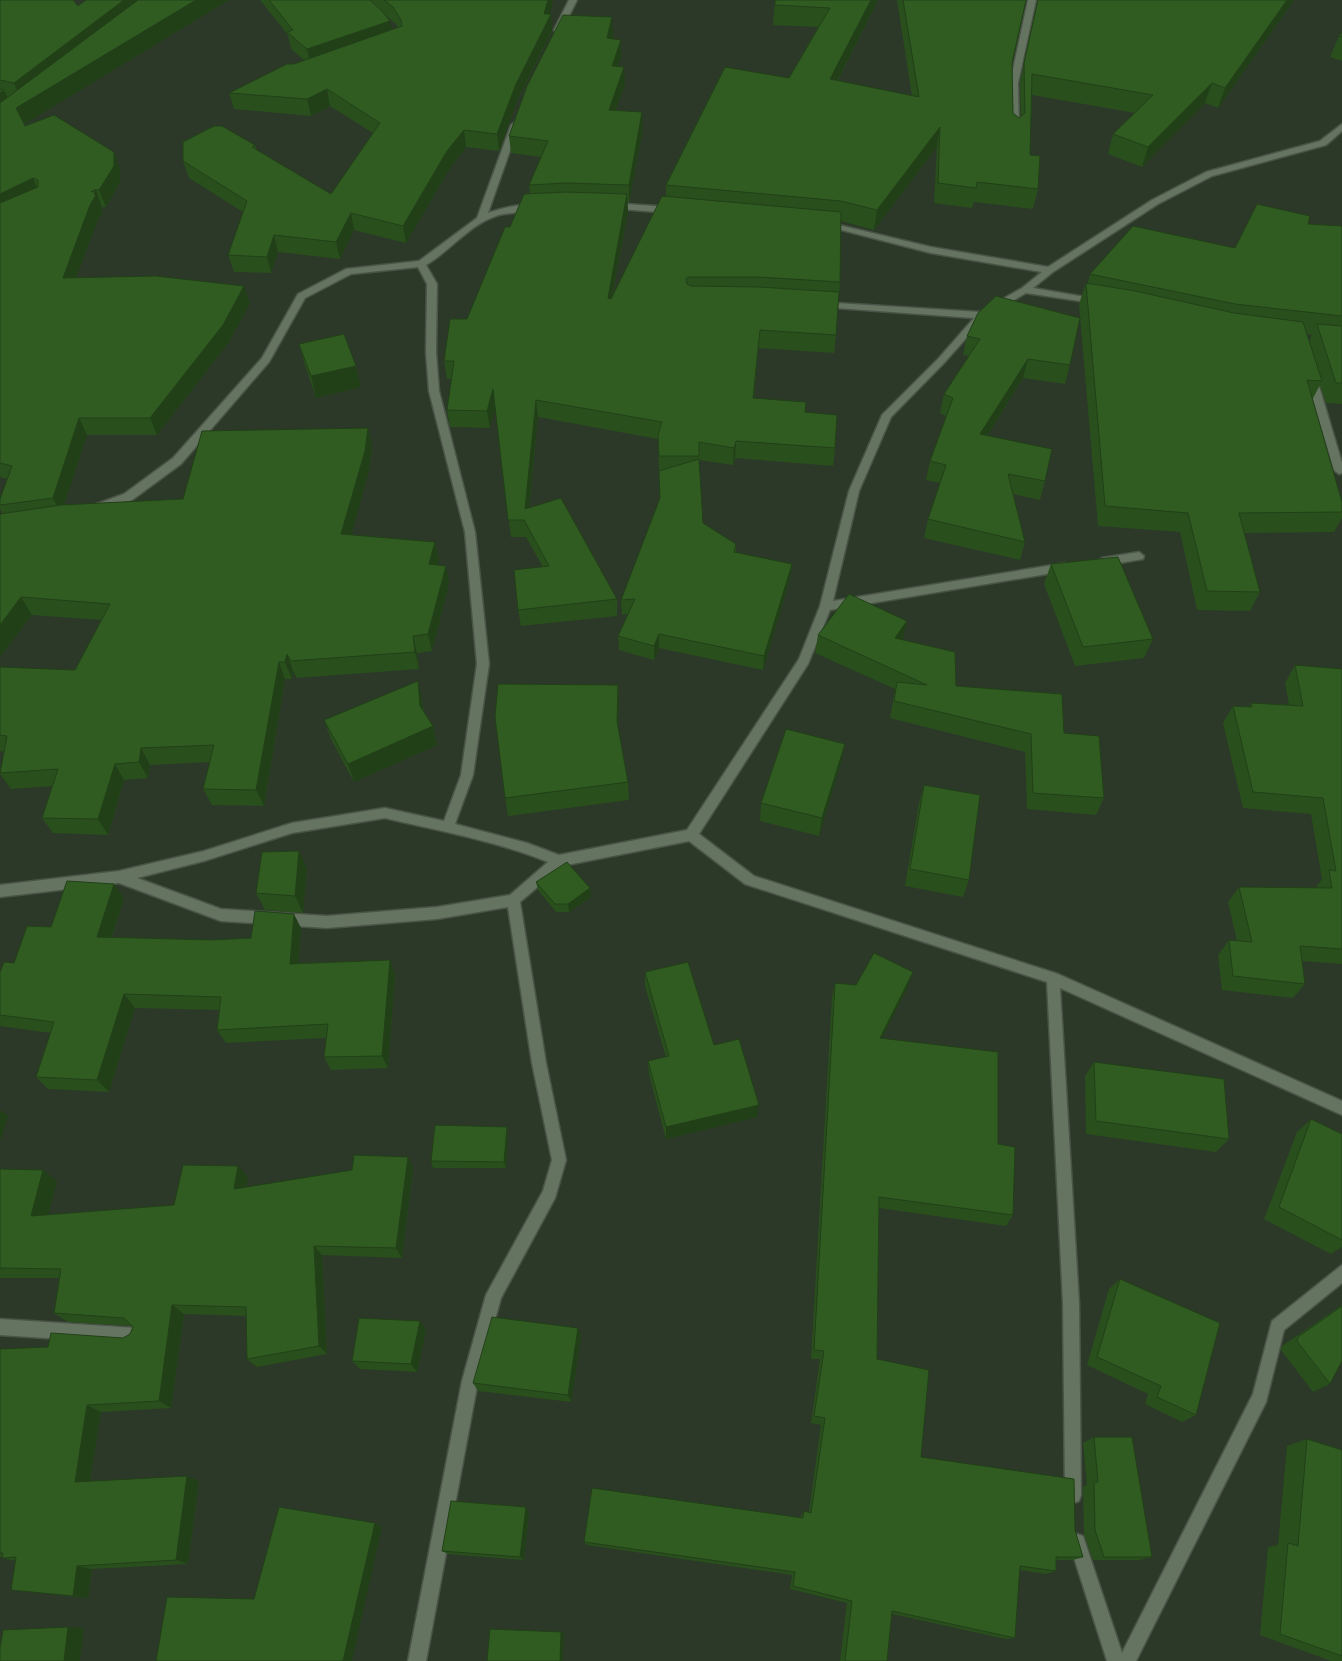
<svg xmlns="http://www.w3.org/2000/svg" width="1342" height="1661" font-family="'Source Serif 4',serif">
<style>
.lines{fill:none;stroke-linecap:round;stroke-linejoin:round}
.street-casing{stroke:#495446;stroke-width:3}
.street{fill:#657461;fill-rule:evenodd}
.wall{fill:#294f1d;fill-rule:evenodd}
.shaded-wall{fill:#224018}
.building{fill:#305c22;stroke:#224018}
</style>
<rect width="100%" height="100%" fill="#2c3928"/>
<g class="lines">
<g class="street-casing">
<g id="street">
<path d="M569,0H577L562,30L555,32L554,30Z"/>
<path d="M1028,0H1036L1018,83L1019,131L1015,134L1011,131L1010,83Z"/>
<path d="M515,122L519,125L488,213C499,209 531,200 540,207C533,213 507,212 496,216C469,225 450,251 426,265L437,284L436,352L439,391L475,532L489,664L473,775L455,824L527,843L559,855L687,830L799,659L820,606L849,491L882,415L938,359L974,318L823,307L820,306V302L980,312L1022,288L1042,272L931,253L822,225V221L931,247L1048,267L1152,200L1206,172L1320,141L1342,124V131L1326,145L1212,176L1158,204L1053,272L1033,288L1097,299L1100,300V304L1026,293L985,317L944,363L891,417L859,491L833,601L1065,563L1070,567L1065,571L830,610L808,664L699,834L754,876L1058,974L1342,1101V1115L1060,988L1079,1303L1081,1495L1079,1501L1073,1503L1067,1501L1065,1495L1063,1303L1047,982L745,884L689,841L562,866L520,902L546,1063L566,1160L555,1198L501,1298L478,1381L426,1661H408L462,1381L486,1295L543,1191L552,1160L532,1063L508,907L437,919L327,928L221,921L119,883L0,897V885L119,871L204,851L292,823L385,808L444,821L461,775L477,664L465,532L429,391L426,352L427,284L418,267L351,274L305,298L269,362L181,464L132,500L95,513L90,509L91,506L124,494L173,458L262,358L298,294L346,269L419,261L477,218L511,125ZM385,818C440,831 496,841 548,862L510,895L437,907L327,916L221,909L137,878L204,861L292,833Z"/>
<path d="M611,203L670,207L674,210L670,213L608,208L607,206Z"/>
<path d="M1311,373L1316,376L1342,463V473L1339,474L1334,470L1306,376Z"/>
<path d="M1139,552L1144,556L1143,559L1102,566L1097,562L1102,558Z"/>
<path d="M1342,1265V1283L1284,1330L1266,1402L1136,1661H1107L1069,1542L1071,1536L1077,1534L1083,1536L1122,1653L1253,1394L1272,1321Z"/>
<path d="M0,1319L136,1328L141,1331L144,1336L141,1341L136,1344L0,1335Z"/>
</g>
</g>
<use href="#street" class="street"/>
</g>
<g class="wall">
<path d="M0,0L78,6L86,0H229L24,124L25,126L114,152L120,169V182L106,207H102L101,208L103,211L97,222L76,277L250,303L229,342L157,435H87L64,505L183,499L368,428L372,447L369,470L351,535L435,542L439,560L437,565L446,566L449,583L432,651L417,653L419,669L297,678L293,671L292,679H285L264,806L212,805L203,789L210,762L150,765L148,778L124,780L108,835L53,833L42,818L53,786L11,789L0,774L4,752L0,751V667L75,670L101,620L32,615L0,657V514H3L0,509V499L7,479L0,477Z"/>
<path d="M260,0H553L549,14L552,31L517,101L499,151L466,147L450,168L406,243L354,230L340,259L278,252L271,273L234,272L228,255L243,212L189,178L183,161L255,145L257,150L331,194L373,133L330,106L311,116L234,109L229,93L294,64L304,60L291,49L288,35ZM386,16L396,24L398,28L392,30Z"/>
<path d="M775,0H878L838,80L912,96L897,0H1026L1012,63L1013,113L1019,118L1021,117L1020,83L1038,0H1294L1218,108L1205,103L1142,167L1108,154L1113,134L1135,113L1032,95L1030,155L1038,189L1033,209L974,202L972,208L934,203L937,147L874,230L841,221L840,282L836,335L834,353L758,348L754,398L805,412L835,448L833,466L735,458L733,465L699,460L703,523L736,544V552L792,564L790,579L763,670L659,648L654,660L619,650L618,636L628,614L622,615L621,600L660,499L658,439L538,417L529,508L617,599V616L521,626L518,610L543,567L526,537H511L495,407L490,428L450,427L447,410L452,379H447L444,361L467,319L510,227L530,194L529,185L541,157L511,153L509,136L613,34L612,39L621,57L618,66L625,84L615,111L643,129L629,202H627L628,212L612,297L666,197V185L789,78L818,27L773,25Z"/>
<path d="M1342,32V61L1330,57L1339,36Z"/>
<path d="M1308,224L1342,226V404L1326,403L1320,385L1312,400L1342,502V518L1334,532L1244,533L1260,592L1250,611L1197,610L1180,532L1098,526L1079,304L1086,283H1088L1090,274L1235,248ZM1307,334L1312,335L1309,341Z"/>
<path d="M967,336L1070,365L1065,384L1023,378L987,436L1045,481L1040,500L1013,494L1025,542L1020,560L924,538L928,519L940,483L926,480L930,461L946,416L940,413L944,394L969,356L963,355Z"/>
<path d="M299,344L361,387L316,398L305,365Z"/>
<path d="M1051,564L1153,639L1144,658L1075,666L1044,584Z"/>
<path d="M818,635L903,639L902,640L956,686L1064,733L1104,798L1096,815L1027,809L1025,752L890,718L895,689L815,653Z"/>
<path d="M1295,665L1342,669V964L1302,961L1305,984L1293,998L1222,990L1218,955L1229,940L1237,941L1228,902L1239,887L1317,888V886L1322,879L1311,814L1243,808L1223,723L1233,706L1249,707L1251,703L1289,705L1285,683Z"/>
<path d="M618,685L619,704L618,728L628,782L629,800L508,816L505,798Z"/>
<path d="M422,700L424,712L433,726L437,745L354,782L331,739L324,720Z"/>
<path d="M841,763L819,836L760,821L761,803Z"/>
<path d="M924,785L969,880L963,897L905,886L919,803Z"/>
<path d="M307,868L303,913L265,910L256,893Z"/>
<path d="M536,882L590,888L591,897L569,912H556L538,890Z"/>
<path d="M124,898L112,937L212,940L251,938L301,928L298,963L390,960L395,974L388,1068L331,1070L324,1057L326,1038L226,1043L217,1030L220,1010L135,1008L109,1092L48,1089L36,1077L51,1033L0,1026V972L14,963L51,927Z"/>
<path d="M645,972L714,1045L757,1117L666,1139L649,1074L648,1061L666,1057L645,986Z"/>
<path d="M835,983L856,985L908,987L882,1038L998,1144L1013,1215L1006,1226L879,1208L877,1359L921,1457L1075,1530L1083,1557L1073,1560H1056V1571L1046,1574L1019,1570L1015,1638L1006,1639L892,1614L887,1661H840L847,1603L790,1589L792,1575L587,1545L584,1542L800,1517L801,1516L804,1511L809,1512L821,1425L811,1423L820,1359H811L832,997Z"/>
<path d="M1094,1062L1229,1139L1216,1152L1086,1134L1085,1076Z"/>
<path d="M1311,1119L1342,1134V1247L1331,1254L1264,1219L1297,1132Z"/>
<path d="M507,1127L508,1133L506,1168H433L431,1161Z"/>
<path d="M408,1157L413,1168L402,1258L322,1255L327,1354L257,1367L247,1359L246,1316L184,1314L171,1408L101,1412L90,1481H199L188,1564L92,1569L88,1598L11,1590L16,1561L2,1558V1557H0V1349L48,1347L123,1338L130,1334L133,1327L132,1326L68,1322L54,1313L59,1278H0V1169L57,1181L48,1215L174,1205L248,1177L246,1187L352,1170Z"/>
<path d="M1120,1279L1196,1415L1182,1422L1145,1404L1148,1394L1087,1365L1109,1289Z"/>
<path d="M1342,1305V1361L1330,1384L1313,1392L1281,1350L1282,1346Z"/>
<path d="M420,1321L426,1330L417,1372L360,1369L352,1361Z"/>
<path d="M578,1328L581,1336L571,1402L478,1391L473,1383Z"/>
<path d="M1094,1437L1152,1557L1139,1560H1093L1084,1534L1083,1487L1087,1485L1083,1443Z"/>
<path d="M1307,1439L1342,1450V1661H1331L1260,1635L1268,1547L1278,1545L1287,1446Z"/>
<path d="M529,1512L524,1560L448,1554L442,1551Z"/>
</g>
<g class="shaded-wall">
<path d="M124,0H151L21,100L14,83Z"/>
<path d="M196,0H229L23,125L16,108Z"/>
<path d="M548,0H553L549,18L551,14L552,31L517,101L499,151L497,134Z"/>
<path d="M871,0H878L828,99L830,79Z"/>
<path d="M1287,0H1294L1218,108L1225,88Z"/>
<path d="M612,17L613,34L608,55L607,38Z"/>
<path d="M390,21L393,38L311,66L307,49Z"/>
<path d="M621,40V57L613,83L612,66Z"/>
<path d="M624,67L625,84L609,127V110Z"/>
<path d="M1212,83L1205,103L1142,167L1148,147Z"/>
<path d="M327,89L330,106L311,116L307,99Z"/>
<path d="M4,90L12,107L0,116V93Z"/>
<path d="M642,112L643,129L629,202V185Z"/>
<path d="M940,127L937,147L874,230L877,210Z"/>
<path d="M464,130L466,147L450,168L406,243L403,226L447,151Z"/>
<path d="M114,152L120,169V182L106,207L99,190Z"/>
<path d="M33,178L40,195L0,214V194Z"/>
<path d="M96,190L102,207L101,208L103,211L97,222L70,294L63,278L91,192Z"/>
<path d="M627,194L628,212L608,316V298Z"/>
<path d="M351,213L354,230L340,259L336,242Z"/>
<path d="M274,235L278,252L271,273L267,257Z"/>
<path d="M244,286L250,303L229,342L157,435L150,418Z"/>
<path d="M1028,359L1023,378L976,453L980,434Z"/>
<path d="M356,366L361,387L316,398L311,376Z"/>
<path d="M493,389L496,406L490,428L487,411Z"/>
<path d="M536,400L538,417L527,526L525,509Z"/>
<path d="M79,418L87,435L61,514L53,498Z"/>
<path d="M368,428L372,447L369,470L347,552L341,534Z"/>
<path d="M736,441L735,458L733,465L734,448Z"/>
<path d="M435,542L439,560L432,582L429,564Z"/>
<path d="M792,564L790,579L763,670L764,656Z"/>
<path d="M446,566L449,583L432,651L428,634Z"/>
<path d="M21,597L32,615L0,657V625Z"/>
<path d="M907,621L903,639L891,656L895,638Z"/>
<path d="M659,634V648L654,660V646Z"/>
<path d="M413,636L417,653L419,669L415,652Z"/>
<path d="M287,654L293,671L292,679L285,662Z"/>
<path d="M279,662L285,679L264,806L256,790Z"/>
<path d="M418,681L422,700L425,725L420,706Z"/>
<path d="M618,685L619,704L618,739L617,721Z"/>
<path d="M433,726L437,745L354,782L348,764Z"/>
<path d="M845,744L841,763L819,836L822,818Z"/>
<path d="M141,748L150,765L148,778L139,762Z"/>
<path d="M115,764L124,780L108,835L98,819Z"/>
<path d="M299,851L307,868L303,913L295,896Z"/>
<path d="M114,884L124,898L107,951L97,937Z"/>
<path d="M590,888L591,897L569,912L568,904Z"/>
<path d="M294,914L301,928L297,977L290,964Z"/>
<path d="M390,960L395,974L388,1068L382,1056Z"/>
<path d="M913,972L908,987L875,1052L880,1038Z"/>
<path d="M124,994L135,1008L109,1092L97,1080Z"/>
<path d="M759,1105L757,1117L666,1139V1127Z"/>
<path d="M0,1110L8,1116L0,1141Z"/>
<path d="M507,1127L508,1133L506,1168L504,1162Z"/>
<path d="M408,1157L413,1168L402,1258L396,1248Z"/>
<path d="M238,1166L248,1177L243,1200L234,1189Z"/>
<path d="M43,1170L57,1181L45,1227L31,1216Z"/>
<path d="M314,1246L322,1255L327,1354L319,1346Z"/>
<path d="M172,1305L184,1314L171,1408L159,1401Z"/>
<path d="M420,1321L426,1330L417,1372L411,1364Z"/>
<path d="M578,1328L581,1336L571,1402L568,1395Z"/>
<path d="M87,1405L101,1412L89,1487L75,1482Z"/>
<path d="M187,1476L199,1481L188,1564L176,1560Z"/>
<path d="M526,1507L529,1512L524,1560L520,1557Z"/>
<path d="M375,1523L382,1527L352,1661H343Z"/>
<path d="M77,1566L92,1569L88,1598L73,1596Z"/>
<path d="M68,1627L84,1628L80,1661H64Z"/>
<path d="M561,1632L564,1633L563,1661H560Z"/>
</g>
<g class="building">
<path d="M0,0H73L78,6L86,0H124L14,83L0,80Z"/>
<path d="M138,0H196L16,108L25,126L54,115L114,152V166L99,190H94L91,192L96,190L94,194L96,195L90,205L63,278L156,276L244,286L223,325L150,418H79L53,498L0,505V499L12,466L0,463V203L38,187V180L33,178L0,194V103Z"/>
<path d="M269,0H370L382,11L390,21L307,49L287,32L293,30Z"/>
<path d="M384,0H548L544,14H551L516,84L497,134L464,130L447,151L403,226L351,213L336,242L274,235L267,257L228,255L247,201L183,161V142L214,126H222L255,145L252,147L331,194L380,123L327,89L307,99L229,93L287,64H294L402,26L401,20L393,7Z"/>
<path d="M775,0H871L830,79L919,97L903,0H1026L1012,63L1013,113L1019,118L1025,113L1024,63L1038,0H1287L1225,88L1212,83L1148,147L1113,134L1153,95L1032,74L1030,155L1040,156L1038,189L977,182L976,188L938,183L940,127L877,210L841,201L666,185L725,67L789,78L830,8L775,5Z"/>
<path d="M563,15L612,17L607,38L621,40L612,66L624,67L609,110L642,112L629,185L566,183L529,185L548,141L509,136L527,86Z"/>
<path d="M1342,32V37L1339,36Z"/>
<path d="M0,89L4,90L0,93Z"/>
<path d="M566,192L627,194L608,298L611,299L662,196L841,212L840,282L759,277H688L686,279L687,284L691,286L759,287L839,292L836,335L760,330L753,398L806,402L805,412L837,415L835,448L736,441L734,448L699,442V456H659L658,435L662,422L536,400L525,509L561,498L617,599L518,610L514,570L549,566L524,520H508L493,389L487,411L447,410L454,361H444L450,319H467L505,227H510L524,194Z"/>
<path d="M1257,204L1310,216L1308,224L1342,226V316L1235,304L1090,274L1133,226L1235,248Z"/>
<path d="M1086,283L1135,291L1234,313L1303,322L1322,381L1307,380L1342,502V512L1239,513L1260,592L1207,591L1188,513L1105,506Z"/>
<path d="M996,296L1080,318L1070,365L1028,359L980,434L1052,449L1045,481L1008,474L1025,542L928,519L946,465L930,461L953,398L944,394L980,339L967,336L978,313Z"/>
<path d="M1317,324L1342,326V383H1336Z"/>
<path d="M344,334L356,366L311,376L299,344Z"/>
<path d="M368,428L365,451L341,534L435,542L429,564L446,566L428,634L413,636L415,652L291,661L287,654L285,662H279L256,790L203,789L214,745L141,748L139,762L115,764L98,819L42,818L58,769L0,773L7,736L0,735V667L75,670L110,604L21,597L0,625V514L61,505L183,499L202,431Z"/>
<path d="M699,459L703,523L736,544L734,552L792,564L764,656L659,634L654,646L618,636L635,599L621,600L660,498L659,471Z"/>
<path d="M1118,557L1153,639L1083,647L1051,564Z"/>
<path d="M849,594L907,621L895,638L955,652L956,686L1062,694L1064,733L1099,736L1104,798L1033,793L1031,734L894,701L897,682L927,685L818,635Z"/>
<path d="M1295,665L1342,669V949L1300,946L1305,984L1233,976L1229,940L1252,942L1239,887L1332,888L1329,870L1336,871L1323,798L1253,792L1233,706L1252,707L1251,703L1303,706Z"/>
<path d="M418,681L420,706L433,726L348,764L324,720Z"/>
<path d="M498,684L618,685L617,721L628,782L505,798L495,717Z"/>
<path d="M786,729L845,744L822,818L761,803Z"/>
<path d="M924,785L980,795L969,880L910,869Z"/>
<path d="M299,851L295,896L256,893L262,852Z"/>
<path d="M567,862L590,888L568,904H555L536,882Z"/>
<path d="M67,881L114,884L97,937L212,940L251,938L255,911L294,914L290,964L390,960L382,1056L324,1057L328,1024L217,1030L221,997L124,994L97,1080L36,1077L54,1022L0,1015V972L4,962L14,963L27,926L51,927Z"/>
<path d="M874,953L913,972L880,1038L998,1052V1144L1015,1147L1013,1215L879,1197L877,1359L929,1370L921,1457L1074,1479L1075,1530L1083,1557H1056V1571L1020,1566L1015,1638L892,1611L887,1661H845L852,1601L793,1586L795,1572L584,1542L592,1488L803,1518L804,1511L811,1513L825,1418L814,1416L824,1351L814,1350L835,983L856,985Z"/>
<path d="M688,962L714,1045L739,1039L759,1105L666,1127L648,1061L669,1056L645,972Z"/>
<path d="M1094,1062L1224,1079L1229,1139L1096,1121Z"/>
<path d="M1311,1119L1342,1134V1240L1279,1207Z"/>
<path d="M435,1125L507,1127L504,1162L431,1161Z"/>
<path d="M354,1155L408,1157L396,1248L314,1246L319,1346L247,1359L246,1307L172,1305L159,1401L87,1405L75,1482L187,1476L176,1560L77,1566L73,1596L11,1590L16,1557L2,1558L3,1553H0V1349L48,1347L51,1333L123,1338L130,1334L133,1327L124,1318L54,1313L61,1269L0,1268V1169L43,1170L31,1216L174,1205L183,1165L238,1166L234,1189L352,1170Z"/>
<path d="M1120,1279L1220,1323L1196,1415L1157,1397L1161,1386L1097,1357Z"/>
<path d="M1342,1306V1361L1330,1384L1297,1341L1298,1337Z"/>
<path d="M492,1317L578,1328L568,1395L473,1383Z"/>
<path d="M359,1318L420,1321L411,1364L352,1361Z"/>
<path d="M1094,1437H1132L1152,1557H1104L1095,1530L1094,1482H1098Z"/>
<path d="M1307,1439L1342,1450V1656L1280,1634L1288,1543L1298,1546Z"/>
<path d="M451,1501L526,1507L520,1557L442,1551Z"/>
<path d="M279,1507L375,1523L343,1661H156L167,1597L254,1599Z"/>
<path d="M68,1627L64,1661H74H0V1648L3,1630Z"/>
<path d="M490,1629L561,1632L560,1661H487Z"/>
</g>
</svg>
